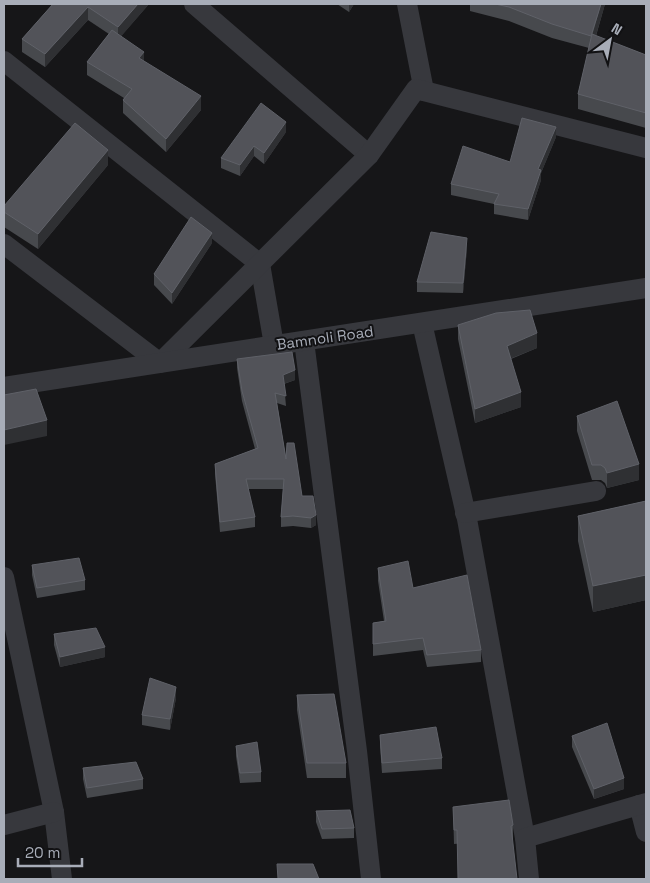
<svg xmlns="http://www.w3.org/2000/svg" width="650" height="883" font-family="'Space Grotesk',sans-serif">
<style>
.lines{fill:none;stroke-linecap:round;stroke-linejoin:round}
.minor{stroke:#37383d;stroke-width:20}
.wall{fill:#47494d}
.shaded-wall{fill:#2f3033}
.building{fill:#525359;stroke:#5f6168}
.labels{text-anchor:middle;stroke-width:4;stroke-linejoin:round;paint-order:stroke}
.street-label{font-size:15px;fill:#a8adb8;stroke:#111113}
</style>
<rect width="100%" height="100%" fill="#161618"/>
<g class="lines">
<g class="minor">
<path d="M194,4L369,155"/>
<path d="M407,4L424,91"/>
<path d="M4,61L260,264L274,345"/>
<path d="M4,244L160,363L369,155L416,89L646,148"/>
<path d="M422,323L467,519L525,838"/>
<path d="M304,341L357,751L371,879"/>
<path d="M4,387L646,288"/>
<path d="M465,513L596,491"/>
<path d="M4,577L54,812L62,879"/>
<path d="M639,805L646,832"/>
<path d="M4,825L54,812"/>
<path d="M529,879L525,838L646,803"/>
</g>
</g>
<g class="wall">
<path d="M53,4H149L121,36L144,61L201,110L166,152L123,113V100L124,98L87,75V62L109,34L88,20L45,67L22,52V39Z"/>
<path d="M337,4H354L349,12Z"/>
<path d="M470,4H605L596,36L646,55V128L578,109V94L589,48L552,38L509,21L470,11Z"/>
<path d="M286,132L264,164L254,156L240,176L221,168V158Z"/>
<path d="M556,137L541,173V180L528,220L494,214V204L451,195V184L510,162Z"/>
<path d="M108,165L38,249L4,227V206Z"/>
<path d="M212,243L172,304L154,285V274Z"/>
<path d="M467,248L463,293L417,292V282Z"/>
<path d="M458,325L537,348L511,359L521,407L475,423L458,339Z"/>
<path d="M237,359L295,380L284,384L286,406L277,403L286,459L302,496L316,525L311,528L293,526L281,527V517L283,489H248L255,517V527L220,532L215,474V464L255,449L242,401L237,368Z"/>
<path d="M577,416L639,480L607,488L605,483L601,480H592L577,431Z"/>
<path d="M646,501V600L593,612L578,541V516Z"/>
<path d="M32,565L85,580V590L37,598L32,575Z"/>
<path d="M378,568L413,588L481,650V662L427,667L423,650L373,656V623L384,621L378,581Z"/>
<path d="M54,634L105,657L60,667L54,645Z"/>
<path d="M297,695L346,763V778H307L297,710Z"/>
<path d="M176,698L170,730L142,725V715Z"/>
<path d="M380,735L442,758V769L382,773L380,746Z"/>
<path d="M572,736L624,789L594,799L572,747Z"/>
<path d="M236,746L261,772V782L240,783L236,756Z"/>
<path d="M83,768L143,779V789L87,798L83,779Z"/>
<path d="M453,807L513,825V839L454,844Z"/>
<path d="M316,811L354,828V838L322,839L316,822Z"/>
</g>
<g class="shaded-wall">
<path d="M138,4H149L118,40V27Z"/>
<path d="M349,4H354L349,12Z"/>
<path d="M601,4H605L592,49V36Z"/>
<path d="M88,7V20L45,67V54Z"/>
<path d="M144,52V65L139,58Z"/>
<path d="M201,96V110L166,152V139Z"/>
<path d="M286,122V132L264,164V153Z"/>
<path d="M556,127V137L541,173V180L528,220V209L538,169Z"/>
<path d="M254,146V156L240,176V165Z"/>
<path d="M108,150V165L38,249V234Z"/>
<path d="M212,233V243L172,304V293Z"/>
<path d="M467,238V248L463,293V283Z"/>
<path d="M537,333V348L507,360V346Z"/>
<path d="M295,370V380L283,384V375Z"/>
<path d="M521,392V407L475,423V409Z"/>
<path d="M47,420V436L4,445V430Z"/>
<path d="M639,464V480L607,488V473Z"/>
<path d="M316,515V525L311,528V518Z"/>
<path d="M646,575V600L593,612V586Z"/>
<path d="M105,647V657L60,667V657Z"/>
<path d="M176,687V698L170,730V719Z"/>
<path d="M624,778V789L594,799V789Z"/>
</g>
<g class="building">
<path d="M53,4H138L118,27L88,7L45,54L22,39Z"/>
<path d="M495,4H601L591,36L552,24L509,7Z"/>
<path d="M112,30L144,52L139,58L201,96L166,139L123,100L132,89L87,62Z"/>
<path d="M592,34L646,55V113L578,94Z"/>
<path d="M261,103L286,122L264,153L254,146L240,165L221,158Z"/>
<path d="M522,118L556,127L538,169L541,170L528,209L494,204L499,194L451,184L463,146L510,162Z"/>
<path d="M75,123L108,150L38,234L4,212V206Z"/>
<path d="M191,217L212,233L172,293L154,274Z"/>
<path d="M431,232L467,238L463,283L417,282Z"/>
<path d="M530,310L537,333L507,346L521,392L475,409L458,325L496,313Z"/>
<path d="M292,352L295,370L283,375L286,396L275,393L286,459L287,443H294L302,496H313L316,515L311,518L293,516L281,517L284,479H246L255,517L220,522L215,464L258,448L242,391L237,359Z"/>
<path d="M36,389L47,420L4,430V395Z"/>
<path d="M617,401L639,464L607,473L605,468L601,465H592L577,416Z"/>
<path d="M646,501V575L593,586L578,516Z"/>
<path d="M79,558L85,580L37,588L32,565Z"/>
<path d="M408,561L413,588L467,575L481,650L427,655L423,638L373,644V623L386,621L378,568Z"/>
<path d="M96,628L105,647L60,657L54,634Z"/>
<path d="M150,678L176,687L170,719L142,715Z"/>
<path d="M334,694L346,763H307L297,695Z"/>
<path d="M607,723L624,778L594,789L572,736Z"/>
<path d="M436,727L442,758L382,763L380,735Z"/>
<path d="M257,742L261,772L240,773L236,746Z"/>
<path d="M136,762L143,779L87,788L83,768Z"/>
<path d="M509,800L513,825L511,826L517,879H458L457,830H454L453,807Z"/>
<path d="M350,810L354,828L322,829L316,811Z"/>
<path d="M277,864H313L319,879H278Z"/>
</g>
<g class="labels">
<g class="street-label">
<text transform="translate(325 338) rotate(-8)" y="5">Bamnoli Road</text>
</g>
</g>
<rect width="650" height="883" fill="none" stroke="#a8adb8" stroke-width="10"/>
<g transform="translate(610 40) rotate(32)" stroke="#111113" stroke-width="4" paint-order="stroke">
<path d="M0-4L9 19L0 12L-9 19Z" fill="#a8adb8"/>
<text y="-8" font-size="14" font-weight="bold" text-anchor="middle" fill="#a8adb8">N</text>
</g>
<path d="M18 858v8h64v-8" fill="none" stroke="#a8adb8" stroke-width="2.5"/>
<text x="25" y="858" font-size="15" fill="#a8adb8" stroke="#111113" stroke-width="4" paint-order="stroke">20 m</text>
</svg>
